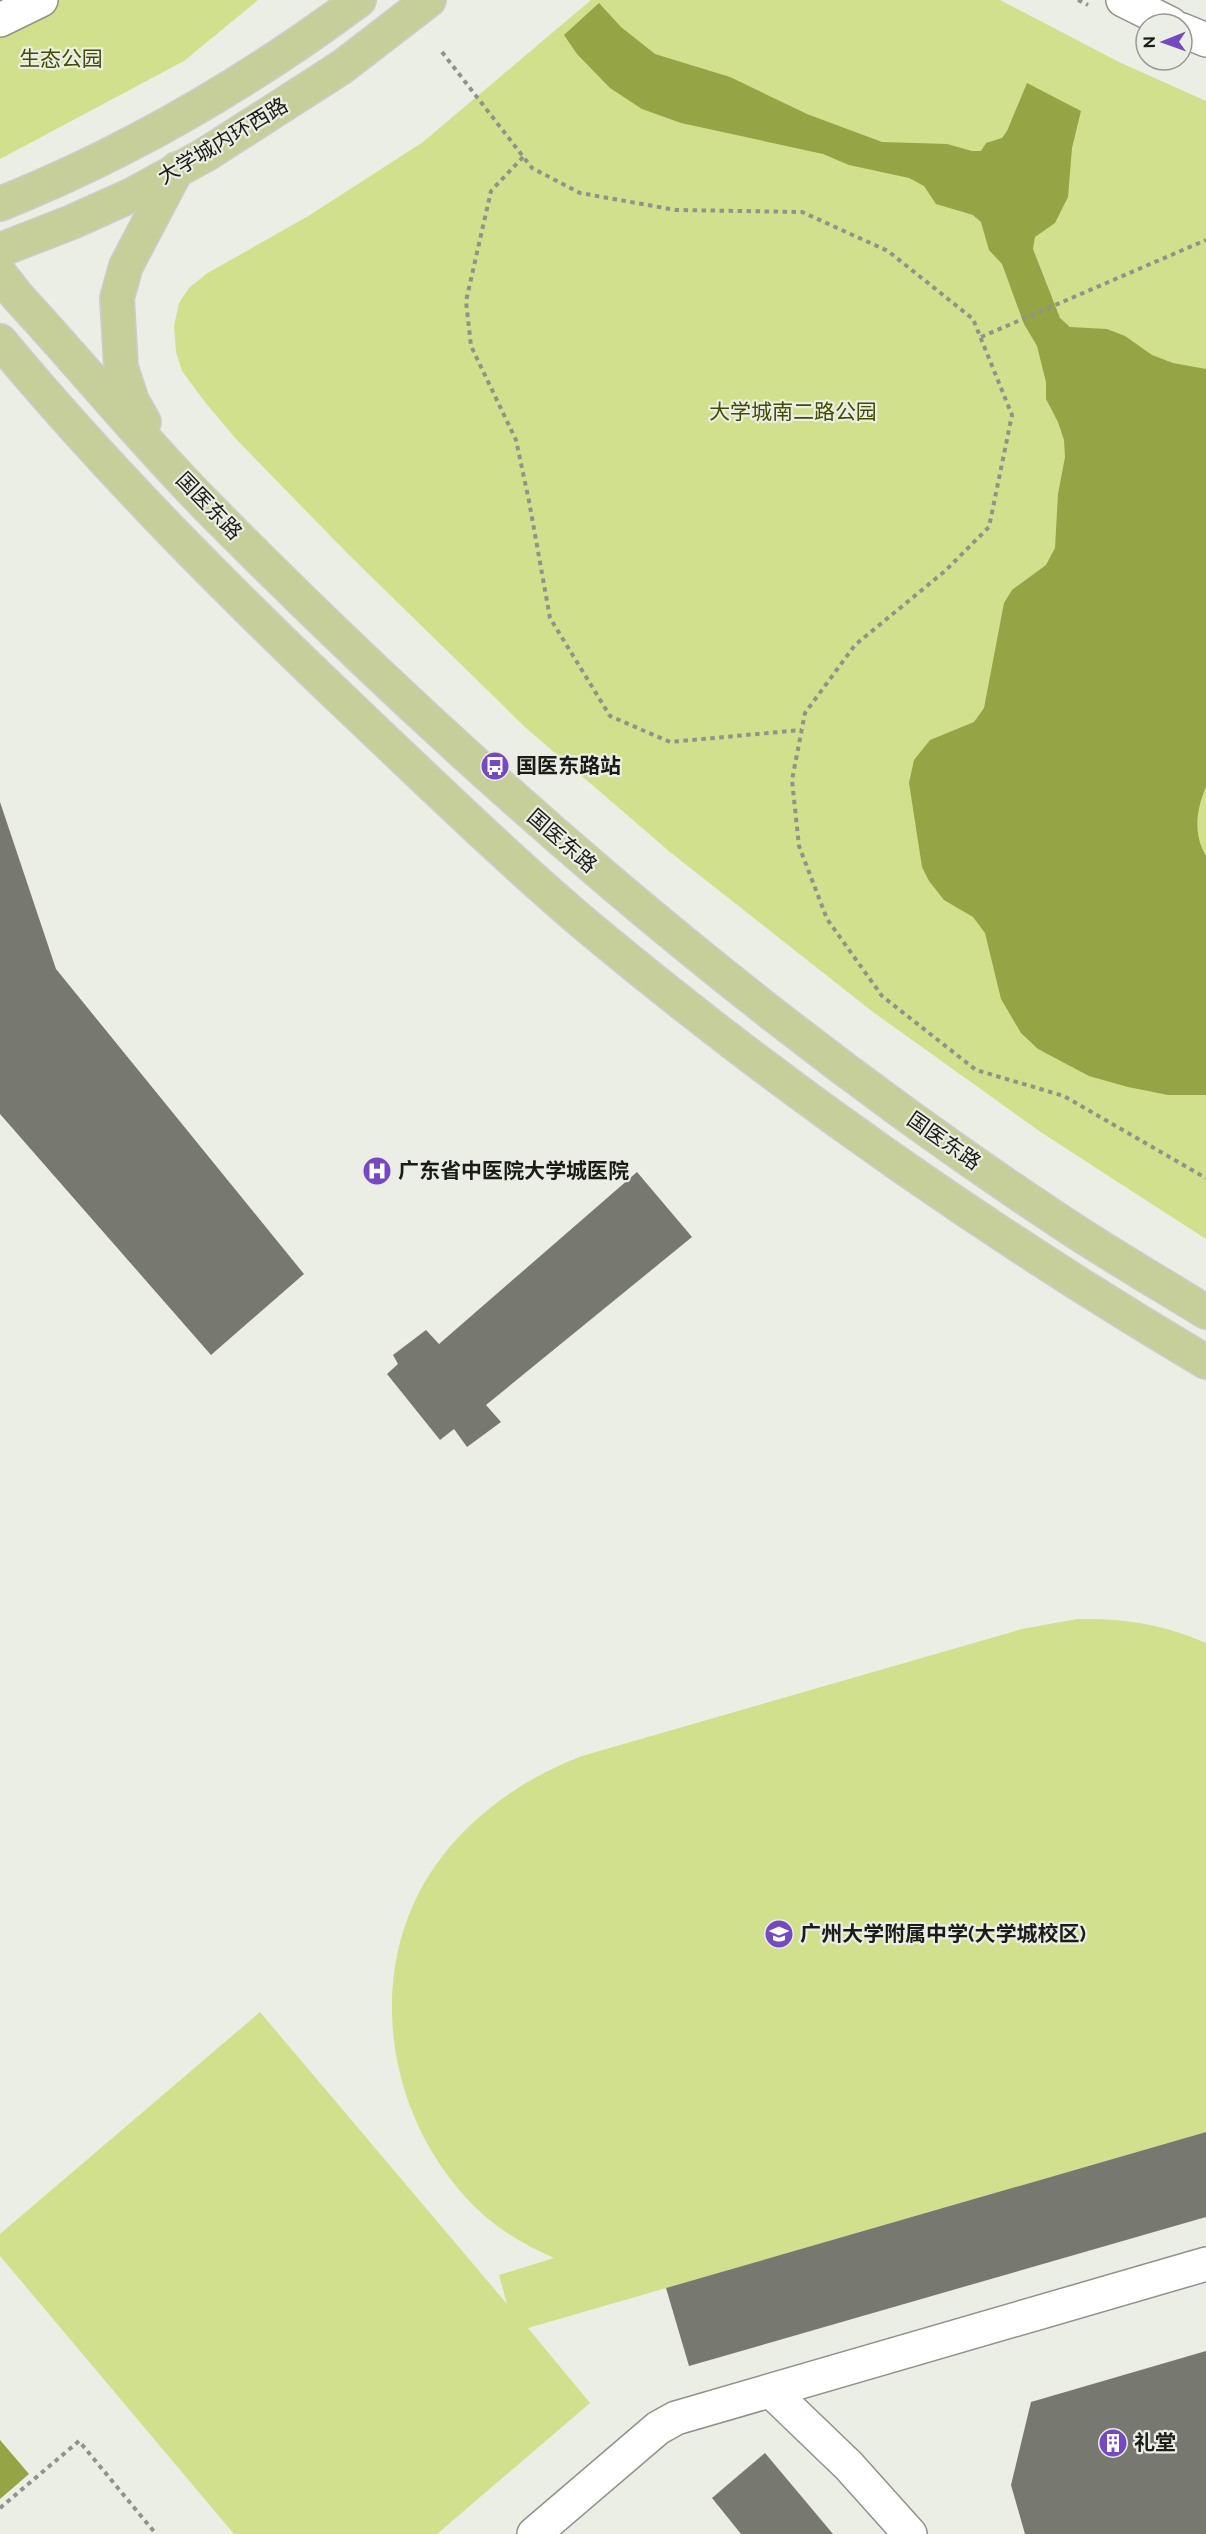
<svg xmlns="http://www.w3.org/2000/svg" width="1206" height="2534" font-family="Raleway,'Noto Sans SC',sans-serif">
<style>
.green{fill:#d1e08c}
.water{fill:#95a444}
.building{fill:#777970}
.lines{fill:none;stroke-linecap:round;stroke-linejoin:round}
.minor-casing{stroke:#909289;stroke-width:36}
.major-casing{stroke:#cdcdcc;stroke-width:36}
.path{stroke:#91938b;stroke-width:4;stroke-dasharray:4.5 4.5;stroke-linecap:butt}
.minor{stroke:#fff;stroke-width:33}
.major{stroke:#c6cf9a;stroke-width:33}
.labels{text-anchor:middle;stroke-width:4.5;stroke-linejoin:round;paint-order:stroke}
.park-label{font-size:21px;fill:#444c00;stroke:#ebeee4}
.street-label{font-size:21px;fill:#1b1c18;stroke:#ebeee4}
.poi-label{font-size:21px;font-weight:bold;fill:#1b1c18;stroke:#ebeee4;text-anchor:start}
</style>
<rect width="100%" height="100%" fill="#ebeee4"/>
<g class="green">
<path d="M0,0H258L184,61L0,159Z"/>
<path d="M591,0H1000L1119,62L1206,101V1239L1042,1133L873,1012L670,852L526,728L348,554L236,439L205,402L182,371L176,352L174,326L179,303L189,288L206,274L310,215L423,142Z"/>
<path d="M1077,1619C1123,1618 1164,1624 1206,1643V2132L528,2328L590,2403L437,2534H234L0,2256V2234L260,2012L507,2304L499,2275L554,2258C525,2245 497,2229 475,2207C386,2119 362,1971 435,1866C471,1815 524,1778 582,1756L1022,1629Z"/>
</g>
<g class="water">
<path d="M599,3L621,27L655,54L730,77L807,114L882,142L947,144L972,151H981L986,143L1002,138L1007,131L1027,83L1081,111L1072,148L1068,197L1055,223L1035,237L1033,249L1060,318L1070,327L1107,329L1125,336L1152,355L1173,363L1206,369V787C1196,810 1193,834 1206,856V1095H1168L1128,1087L1089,1076L1038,1049L1021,1033L1001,999L985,933L973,917L944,900L929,881L922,867L909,783L914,760L930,740L974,722L984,708L1004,603L1012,590L1046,565L1055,548L1058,494L1065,457L1064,440L1058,422L1046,399V382L1037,346L1024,324L1002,264L989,250L981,222L973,215L936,204L924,186L909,178L849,165L823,154L681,123L642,109L610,88L577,54L564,35Z"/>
<path d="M0,2440L29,2474L0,2499Z"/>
</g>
<g class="building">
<path d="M0,802L56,969L304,1274L211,1355L0,1114Z"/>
<path d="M637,1172L692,1237L486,1405L501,1422L467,1447L454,1429L440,1440L387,1374L398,1364L393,1355L426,1330L439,1344Z"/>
<path d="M1206,2132V2217L689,2366L666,2288Z"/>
<path d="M1206,2351V2534H1025L1011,2485L1031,2402Z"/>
<path d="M765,2453L833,2534H741L712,2498Z"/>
</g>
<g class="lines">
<g class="minor-casing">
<g id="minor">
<path d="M1123,0L1171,24"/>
<path d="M0,20L41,0"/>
<path d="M1182,30L1206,40"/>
<path d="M771,2391L849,2466L910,2534"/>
<path d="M534,2534L658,2428L676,2418L1206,2264"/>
</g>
</g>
<g class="major-casing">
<g id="major">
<path d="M0,204C130,152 246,84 359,0"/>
<path d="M0,250L72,222L132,195L205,155L342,67L429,0"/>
<path d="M0,274L18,297C82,366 142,440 208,507C467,769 745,1012 1052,1216C1102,1250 1154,1280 1206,1312"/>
<path d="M0,341C109,472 229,592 353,710C430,783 506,857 587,926C781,1088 989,1233 1206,1362"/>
<path d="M144,422L132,401L121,367L117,298L126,266L177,169"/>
</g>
</g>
<g class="path">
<path d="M1078,0L1088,5"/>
<path d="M442,52L532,168L580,193L676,210L802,212L888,251L973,319L1012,415L989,527L945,571L855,645L805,713L792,780L799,846L827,919L882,996L976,1070L1064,1096L1206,1178"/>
<path d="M523,157L491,191L466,301L471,346L516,440L529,501L550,618L610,716L670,742L801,730"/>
<path d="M981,337L1206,240"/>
<path d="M0,2508L79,2441L156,2534"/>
</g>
<use href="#minor" class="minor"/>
<use href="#major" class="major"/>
</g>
<defs>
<g id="bus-disc" transform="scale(1.5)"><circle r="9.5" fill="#7649c1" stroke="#ebeee4"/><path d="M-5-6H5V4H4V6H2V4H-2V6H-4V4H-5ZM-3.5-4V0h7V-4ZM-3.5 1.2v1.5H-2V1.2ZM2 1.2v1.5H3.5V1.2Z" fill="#fff"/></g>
<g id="hospital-disc" transform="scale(1.5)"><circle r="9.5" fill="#7649c1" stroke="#ebeee4"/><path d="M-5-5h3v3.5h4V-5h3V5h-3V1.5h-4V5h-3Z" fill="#fff"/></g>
<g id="school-disc" transform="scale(1.5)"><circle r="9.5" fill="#7649c1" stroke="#ebeee4"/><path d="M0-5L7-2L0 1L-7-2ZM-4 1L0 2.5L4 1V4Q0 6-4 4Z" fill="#fff"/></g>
<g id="building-disc" transform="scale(1.5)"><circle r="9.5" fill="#7649c1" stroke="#ebeee4"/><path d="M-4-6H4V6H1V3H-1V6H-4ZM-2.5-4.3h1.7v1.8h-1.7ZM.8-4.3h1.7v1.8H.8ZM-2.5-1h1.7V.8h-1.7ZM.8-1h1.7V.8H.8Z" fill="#fff"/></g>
</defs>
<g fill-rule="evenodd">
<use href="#bus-disc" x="495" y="766"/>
<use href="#hospital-disc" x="377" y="1171"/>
<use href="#school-disc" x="779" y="1934"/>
<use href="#building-disc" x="1113" y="2443"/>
</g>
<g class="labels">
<g class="park-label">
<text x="61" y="66">生态公园</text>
<text x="793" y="419">大学城南二路公园</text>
</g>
<g class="street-label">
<text transform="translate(223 141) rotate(-31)" y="7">大学城内环西路</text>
<text transform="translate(209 506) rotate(46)" y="7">国医东路</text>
<text transform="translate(562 841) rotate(41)" y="7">国医东路</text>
<text transform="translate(944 1141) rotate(35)" y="7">国医东路</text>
</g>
<g class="poi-label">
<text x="516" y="773">国医东路站</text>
<text x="398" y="1178">广东省中医院大学城医院</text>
<text x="800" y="1941">广州大学附属中学(大学城校区)</text>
<text x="1134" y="2450">礼堂</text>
</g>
</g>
<g transform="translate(1164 42) rotate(269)"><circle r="28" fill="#ebeee4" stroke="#989a92" stroke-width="1.5"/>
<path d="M0-4.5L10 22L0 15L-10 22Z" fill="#7649c1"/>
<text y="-9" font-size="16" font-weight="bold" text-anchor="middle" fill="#1b1c18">N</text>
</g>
</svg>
